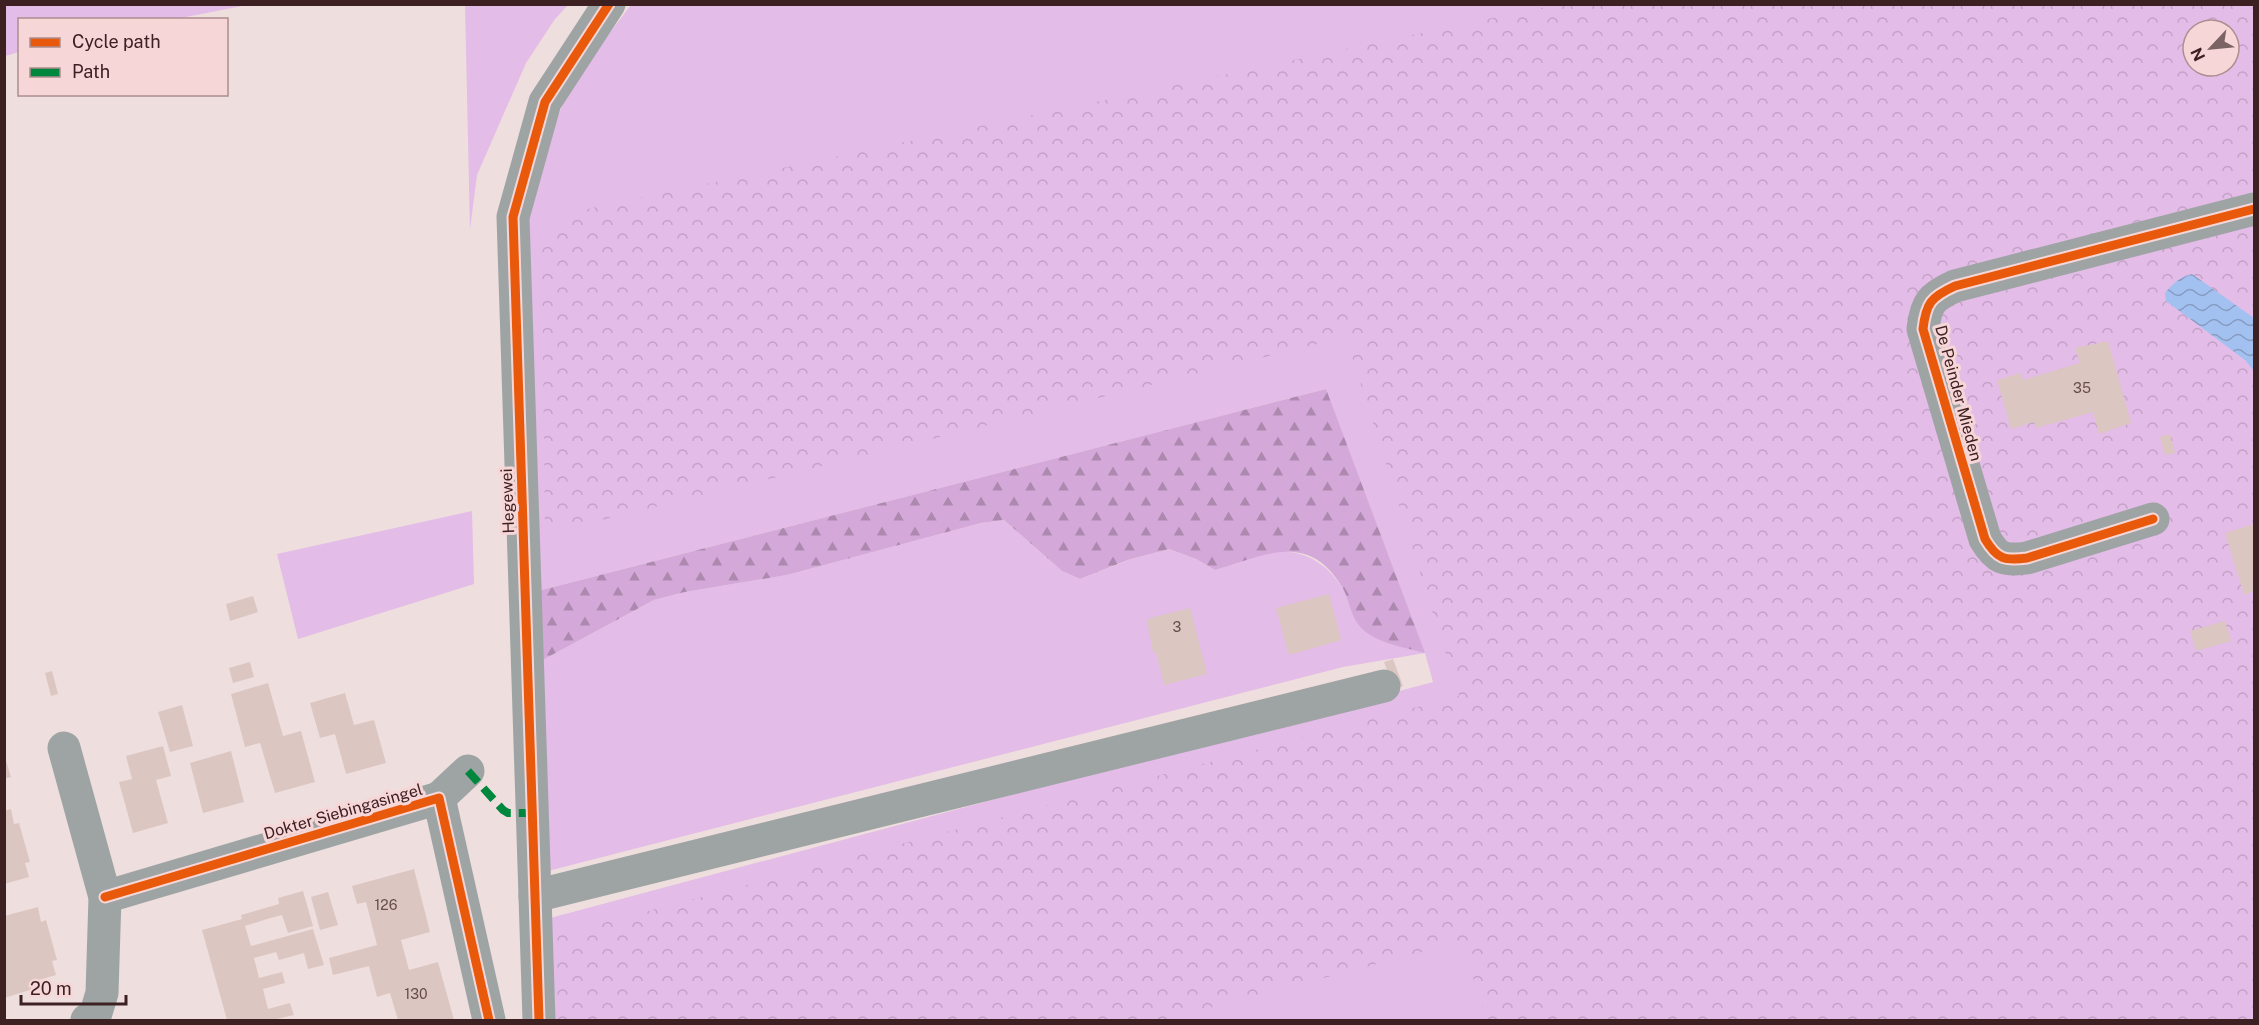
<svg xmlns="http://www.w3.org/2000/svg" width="2259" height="1025" font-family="'Public Sans',sans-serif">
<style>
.green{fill:#e3bce7}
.forest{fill:url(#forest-firs)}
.park{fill:url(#park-crowns);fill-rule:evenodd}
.water{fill:url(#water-waves)}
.building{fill:#dcc6c2}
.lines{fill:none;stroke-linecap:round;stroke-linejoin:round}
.minor{stroke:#9ea4a4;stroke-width:33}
.quiet{stroke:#00873e;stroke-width:8;stroke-dasharray:15 8;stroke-linecap:butt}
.cycleway-casing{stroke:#f7d6d7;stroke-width:13}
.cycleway{stroke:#e8590c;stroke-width:9}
.labels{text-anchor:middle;stroke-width:6;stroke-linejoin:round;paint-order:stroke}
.number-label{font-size:14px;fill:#674c4c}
.street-label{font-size:16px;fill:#3d2022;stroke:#f7d6d7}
</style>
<defs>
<pattern id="forest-firs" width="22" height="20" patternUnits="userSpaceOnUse" patternTransform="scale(1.5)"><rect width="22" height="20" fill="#d4a9d9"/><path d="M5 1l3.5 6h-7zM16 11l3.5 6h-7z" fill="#ad89b0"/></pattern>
<pattern id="park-crowns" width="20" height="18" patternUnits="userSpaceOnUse" patternTransform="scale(1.5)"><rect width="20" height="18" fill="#e3bce7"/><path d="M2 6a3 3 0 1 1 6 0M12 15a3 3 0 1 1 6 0" fill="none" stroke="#c4a1c6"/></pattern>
<pattern id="water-waves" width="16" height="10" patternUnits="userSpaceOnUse" patternTransform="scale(1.5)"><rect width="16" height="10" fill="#a3c1f0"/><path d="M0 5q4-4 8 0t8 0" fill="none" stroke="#869cc2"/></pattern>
</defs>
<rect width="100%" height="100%" fill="#efdede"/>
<g class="green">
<path d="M4,5L5,4L247,5L176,19L20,20L19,52L5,56Z"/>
<path d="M465,5H568L555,19L526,63L477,175L470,229Z"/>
<path d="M631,5H1905L2254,1020H543L539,921L1433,682L1425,653L1343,667L548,871L526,669L654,600L685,592L787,575L981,523L1004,520L1062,571L1080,579L1129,560L1169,549L1196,559L1215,570C1232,565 1248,558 1265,554C1295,545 1325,560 1341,586C1349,597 1353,612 1359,625L1326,389L526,594V230L547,139L575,78Z"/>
<path d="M472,511L474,584L298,639L277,554Z"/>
</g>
<path class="forest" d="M1326,389L1425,653C1404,647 1372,643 1358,624C1350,614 1349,598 1342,587C1308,530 1263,556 1215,570L1196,559L1169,549L1128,560L1080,579L1062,571L1004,520L981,523L787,575L685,592L654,600L526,669V594Z"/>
<path class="park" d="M1555,5H2254V1020H1487L1461,942L1163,1020H558L554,936L1459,696L1346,337L545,534L542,251L564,214ZM2193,30H2229V66H2193Z"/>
<path class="water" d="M2192,274L2254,318V371L2245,360L2166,301L2165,293C2173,283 2180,277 2192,274Z"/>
<g class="building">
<path d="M2108,341L2131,423L2099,434L2093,412L2036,428L2034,422L2011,429L1997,380L2021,373L2023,380L2080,363L2075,348Z"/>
<path d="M2170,434L2175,453L2165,455L2160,437Z"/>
<path d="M2254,524V591L2244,595L2225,533Z"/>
<path d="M1329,594L1341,640L1289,655L1276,608Z"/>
<path d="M253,596L258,612L230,621L226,604Z"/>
<path d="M1190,608L1207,674L1164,685L1156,652L1153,653L1147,619Z"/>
<path d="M2225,621L2231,641L2196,651L2190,631Z"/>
<path d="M1393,659L1403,686L1394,689L1384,662Z"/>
<path d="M250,662L254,677L233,683L229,668Z"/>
<path d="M52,671L58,694L51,696L45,673Z"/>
<path d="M268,683L283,736L301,731L315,782L275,793L260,743L245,747L231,694Z"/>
<path d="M345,693L354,725L374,720L386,763L346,774L335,734L320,738L310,703Z"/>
<path d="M182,705L193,746L170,752L158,712Z"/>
<path d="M163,746L171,776L156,780L168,823L133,833L119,782L132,779L126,756Z"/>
<path d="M231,751L244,802L203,813L190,763Z"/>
<path d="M4,754L11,777L4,779Z"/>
<path d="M11,809L14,824L19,823L30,862L25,863L29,877L4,884V811Z"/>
<path d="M414,869L430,932L401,940L409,970L438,962L454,1020H398L390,993L377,997L369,966L333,975L329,958L377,945L366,902L357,904L352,886Z"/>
<path d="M303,891L313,926L288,933L282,915L267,919L245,926L251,946L313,929L324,965L308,969L304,953L279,960L276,952L254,958L259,978L282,972L285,983L263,989L268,1009L290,1003L294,1015L272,1020H227L202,930L242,919L241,915L279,904L278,898Z"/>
<path d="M328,892L338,925L320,930L311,897Z"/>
<path d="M38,907L41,922L46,920L57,960L52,961L56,975L35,981L34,985L30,990L4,998V916Z"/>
</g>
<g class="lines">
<g class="minor">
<path d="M2153,519L2027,558C2004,561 1997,559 1985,539L1923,329C1926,303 1931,297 1955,286L2254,209"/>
<path d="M64,748L105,897L102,993L95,1016L87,1020"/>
<path d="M439,798L468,771"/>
<path d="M535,896L1384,686"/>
<path d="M105,897L439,798L489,1020"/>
<path d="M539,1020L513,217L545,102L609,4"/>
</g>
<path class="quiet" d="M468,771L503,810L508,813H532"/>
<g class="cycleway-casing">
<g id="cycleway">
<path d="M2153,519L2027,558C2004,561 1997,559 1985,539L1923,329C1926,303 1931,297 1955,286L2254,209"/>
<path d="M105,897L439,798L489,1020"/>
<path d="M539,1020L513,217L545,102L609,4"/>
</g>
</g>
<use href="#cycleway" class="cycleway"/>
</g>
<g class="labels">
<g class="number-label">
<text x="2082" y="393">35</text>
<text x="1177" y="632">3</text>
<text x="386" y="910">126</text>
<text x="416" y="999">130</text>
</g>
<g class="street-label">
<text transform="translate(1959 393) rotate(75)" y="6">De Peinder Mieden</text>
<text transform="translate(507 501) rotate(-92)" y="6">Hegewei</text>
<text transform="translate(343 811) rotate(-16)" y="6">Dokter Siebingasingel</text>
</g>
</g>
<rect width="2259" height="1025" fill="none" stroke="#3d2022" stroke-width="12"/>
<rect x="18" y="18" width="210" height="78" fill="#f7d6d7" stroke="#ad8d8f" stroke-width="1.5"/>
<rect x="30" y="38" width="30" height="9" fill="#e8590c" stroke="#ad8d8f" stroke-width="1.5"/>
<text x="72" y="48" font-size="18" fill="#3d2022">Cycle path</text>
<rect x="30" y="68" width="30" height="9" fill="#00873e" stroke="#ad8d8f" stroke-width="1.5"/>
<text x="72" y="78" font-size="18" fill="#3d2022">Path</text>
<g transform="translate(2211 48) rotate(244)"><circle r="28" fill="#f7d6d7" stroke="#ad8d8f" stroke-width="1.5"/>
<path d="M0-4.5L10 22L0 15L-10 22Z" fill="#7b6264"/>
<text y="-9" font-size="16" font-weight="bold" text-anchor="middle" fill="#3d2022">N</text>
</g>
<path d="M21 995v9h105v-9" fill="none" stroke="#3d2022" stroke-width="3"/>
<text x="30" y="995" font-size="18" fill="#3d2022" stroke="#f7d6d7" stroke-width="4.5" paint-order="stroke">20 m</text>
</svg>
